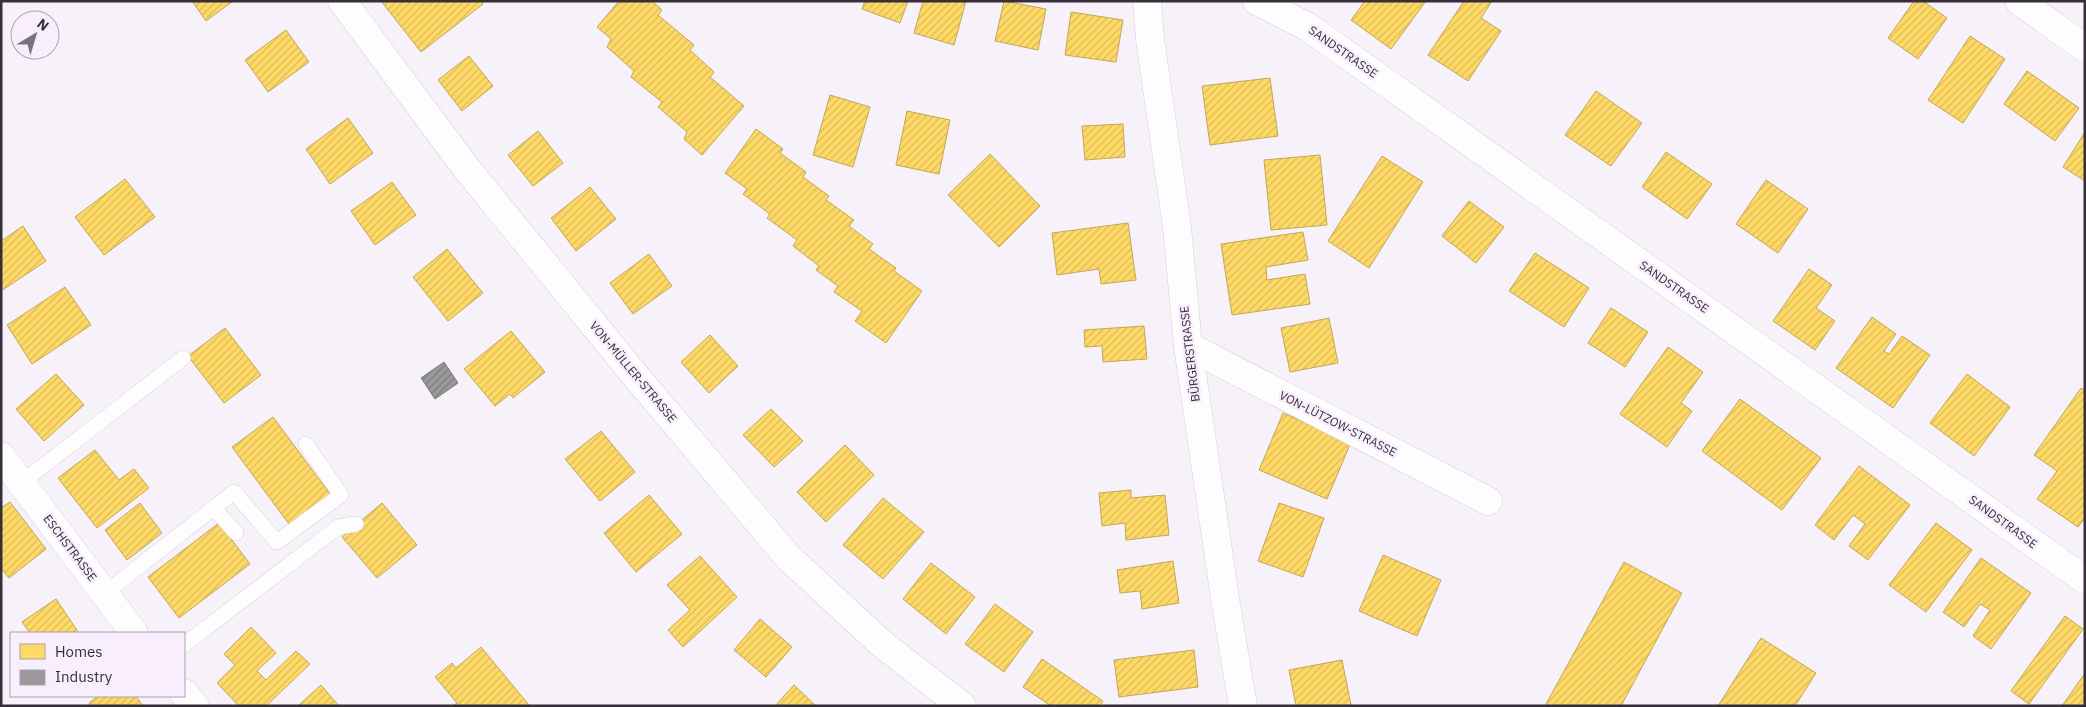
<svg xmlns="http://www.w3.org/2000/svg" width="2086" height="707" font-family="'IBM Plex Sans',sans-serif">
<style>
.homes{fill:url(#homes-hatch);stroke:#c3a658}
.industry{fill:url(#industry-hatch);stroke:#7b797c}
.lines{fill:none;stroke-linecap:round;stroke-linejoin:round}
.service-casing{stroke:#d5cfd7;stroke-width:16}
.minor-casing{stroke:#d5cfd7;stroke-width:29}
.service{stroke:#fefdfe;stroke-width:15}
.minor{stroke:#fefdfe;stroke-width:28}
.labels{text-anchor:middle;stroke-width:5;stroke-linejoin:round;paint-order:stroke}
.street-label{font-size:12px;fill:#362f39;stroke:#f8eefd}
</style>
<defs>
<pattern id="homes-hatch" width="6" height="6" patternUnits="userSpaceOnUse" patternTransform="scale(1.25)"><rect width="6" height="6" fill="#ffd966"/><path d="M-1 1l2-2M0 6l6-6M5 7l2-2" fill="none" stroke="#dbbb59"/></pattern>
<pattern id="industry-hatch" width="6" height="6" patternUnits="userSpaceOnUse" patternTransform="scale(1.25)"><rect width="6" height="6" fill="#999"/><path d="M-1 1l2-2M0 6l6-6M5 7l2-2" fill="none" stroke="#7e7d7e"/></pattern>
</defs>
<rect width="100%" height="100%" fill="#f7f2fa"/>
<g class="homes">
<path d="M192,1H233L206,21Z"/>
<path d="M381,1H481L483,4L421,52Z"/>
<path d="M619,1H652L662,10L658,15L694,45L690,50L714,72L710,77L744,106L702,155L684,139L687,132L658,107L662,102L631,77L634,71L607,47L611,39L597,27Z"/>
<path d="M865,1H908L900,23L862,9Z"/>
<path d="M923,1H966L954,45L914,33Z"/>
<path d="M1004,1L1046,9L1038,50L995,41Z"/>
<path d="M1365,1H1426L1391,49L1351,20Z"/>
<path d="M1464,1H1492L1481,18L1501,31L1468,81L1428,55Z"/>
<path d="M1914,1H1923L1947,18L1918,59L1888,38Z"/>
<path d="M1071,12L1123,20L1116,62L1065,55Z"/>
<path d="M286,30L309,62L268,92L245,60Z"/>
<path d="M1970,36L2005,59L1963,123L1928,100Z"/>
<path d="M469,56L493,86L462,111L438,80Z"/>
<path d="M2027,71L2079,108L2055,141L2004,104Z"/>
<path d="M1270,78L1278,136L1210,145L1202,86Z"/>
<path d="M1596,91L1642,123L1611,166L1565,135Z"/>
<path d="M830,95L870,107L853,167L813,155Z"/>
<path d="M907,111L950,120L939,174L896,165Z"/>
<path d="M348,118L373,153L330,184L306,149Z"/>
<path d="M1123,124L1125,157L1085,160L1082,126Z"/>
<path d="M756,129L783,149L780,153L806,172L803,177L829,196L826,200L854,220L849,226L873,244L869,249L896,268L894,271L922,291L886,343L855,321L862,311L834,292L838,286L816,270L819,266L793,246L797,240L767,218L770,214L743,194L747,189L725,173Z"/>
<path d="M538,131L563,163L533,186L508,155Z"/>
<path d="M2085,132V181L2063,167Z"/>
<path d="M1666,152L1712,184L1687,219L1642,187Z"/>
<path d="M990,154L1040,206L999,247L948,195Z"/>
<path d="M1320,155L1327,225L1271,230L1264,160Z"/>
<path d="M1382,156L1423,182L1369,268L1328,241Z"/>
<path d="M125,179L155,217L104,255L75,217Z"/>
<path d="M1766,180L1808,209L1778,253L1736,224Z"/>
<path d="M392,182L416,215L375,245L351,211Z"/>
<path d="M590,187L616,219L576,251L551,218Z"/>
<path d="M1469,201L1504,227L1476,263L1442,236Z"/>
<path d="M1128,223L1136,280L1101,284L1099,269L1057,275L1052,233Z"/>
<path d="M23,226L46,261L1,291V241Z"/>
<path d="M1303,232L1308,260L1266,267L1267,280L1305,274L1310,304L1232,315L1221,244Z"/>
<path d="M447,249L483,293L448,321L413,277Z"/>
<path d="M1535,253L1589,288L1564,327L1509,291Z"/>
<path d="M649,254L672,286L633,314L610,283Z"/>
<path d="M1809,269L1832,285L1816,308L1835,321L1815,350L1773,321Z"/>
<path d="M65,287L91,325L32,364L7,325Z"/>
<path d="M1611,308L1648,332L1625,367L1588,343Z"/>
<path d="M1872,317L1896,334L1884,351L1889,354L1902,336L1930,355L1893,408L1836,368Z"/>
<path d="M1329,318L1338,363L1290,372L1281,328Z"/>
<path d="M1144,326L1147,359L1103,362L1102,346L1085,347L1084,330Z"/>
<path d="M225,328L261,375L224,403L188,356Z"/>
<path d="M511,331L545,372L513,398L510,394L495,406L464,369Z"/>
<path d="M710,335L738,366L709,393L681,362Z"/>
<path d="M1668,347L1703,372L1681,403L1692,411L1667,447L1620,414Z"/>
<path d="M56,374L84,405L44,441L16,409Z"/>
<path d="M1967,374L2010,407L1974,456L1930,423Z"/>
<path d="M2081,388L2085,391V518L2078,527L2037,499L2057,471L2034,455Z"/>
<path d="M1740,399L1821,458L1782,510L1702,451Z"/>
<path d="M771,409L803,441L774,467L743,435Z"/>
<path d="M1283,413L1351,442L1327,499L1259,470Z"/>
<path d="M273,417L330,494L289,524L232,447Z"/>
<path d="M601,431L635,472L600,501L565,459Z"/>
<path d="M845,445L874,475L826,522L797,492Z"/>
<path d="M95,450L119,480L134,469L149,488L97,528L58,478Z"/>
<path d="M1859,466L1910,505L1868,560L1849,546L1865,524L1853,515L1834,540L1815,525Z"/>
<path d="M1131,490V498L1165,495L1169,535L1126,540L1125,523L1102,526L1099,493Z"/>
<path d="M649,495L682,534L636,572L604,533Z"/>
<path d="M883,498L924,532L883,579L843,545Z"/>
<path d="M10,502L46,549L9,578L1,568V508Z"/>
<path d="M140,503L162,533L127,560L105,530Z"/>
<path d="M382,503L417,545L377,578L342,537Z"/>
<path d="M1279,503L1324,518L1303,577L1258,561Z"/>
<path d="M219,523L250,564L179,618L148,577Z"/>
<path d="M1936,523L1972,550L1926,612L1889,585Z"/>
<path d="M1383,555L1441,580L1417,636L1359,611Z"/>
<path d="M700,556L737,597L683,647L668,630L690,610L667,585Z"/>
<path d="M1981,558L2031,593L1991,649L1973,636L1990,610L1980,604L1964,627L1943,612Z"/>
<path d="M1173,561L1179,603L1142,609L1140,591L1120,593L1117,570Z"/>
<path d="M1624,562L1682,593L1621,706H1549L1546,704Z"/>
<path d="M931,563L975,597L946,634L903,599Z"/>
<path d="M56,599L79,633H30L22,622Z"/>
<path d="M995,604L1033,632L1004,672L965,644Z"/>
<path d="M2065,616L2083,629L2029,704L2011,691Z"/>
<path d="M760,619L792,647L766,677L734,650Z"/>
<path d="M251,627L276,653L257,671L266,680L296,651L310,664L266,706H239L217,683L235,665L224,654Z"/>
<path d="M1761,638L1816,673L1795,706H1718Z"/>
<path d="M481,647L529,705L528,706H453L457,703L435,677L452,663L456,668Z"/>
<path d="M1194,650L1198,687L1119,697L1114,660Z"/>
<path d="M1042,659L1103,701L1099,706H1051L1023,687Z"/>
<path d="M1342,660L1351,705L1296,706L1289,670Z"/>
<path d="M2085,673V706H2062Z"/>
<path d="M321,685L339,706H298Z"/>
<path d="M794,685L816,706H775Z"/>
<path d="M98,696H136L143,706H91L89,703Z"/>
</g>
<path class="industry" d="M444,362L458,383L435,399L421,378Z"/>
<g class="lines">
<g class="service-casing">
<g id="service">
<path d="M21,483L183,358"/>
<path d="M214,508L236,533"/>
<path d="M104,594L234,492L277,542L341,495L306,444"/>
<path d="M184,645L338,527L356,524"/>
</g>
</g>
<g class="minor-casing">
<g id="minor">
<path d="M342,1L467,169L634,374L788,557L882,644L962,706"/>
<path d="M1147,1L1150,39L1177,227L1188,346L1226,605L1243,706"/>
<path d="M1257,1L1308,27L2085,580"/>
<path d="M2019,1L2085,48"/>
<path d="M1188,346L1488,501"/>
<path d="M1,456L134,633"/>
<path d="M184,693L195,706"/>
</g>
</g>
<use href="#service" class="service"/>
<use href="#minor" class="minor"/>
</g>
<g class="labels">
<g class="street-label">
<text transform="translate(1343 52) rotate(35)" y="4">SANDSTRASSE</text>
<text transform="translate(1674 287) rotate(35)" y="4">SANDSTRASSE</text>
<text transform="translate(1190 354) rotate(-97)" y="4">BÜRGERSTRASSE</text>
<text transform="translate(633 372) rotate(50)" y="4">VON-MÜLLER-STRASSE</text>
<text transform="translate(1338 424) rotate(27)" y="4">VON-LÜTZOW-STRASSE</text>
<text transform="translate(2003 522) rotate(36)" y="4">SANDSTRASSE</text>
<text transform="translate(70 548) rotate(53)" y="4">ESCHSTRASSE</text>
</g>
</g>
<rect width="2086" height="707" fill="none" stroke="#362f39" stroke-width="5"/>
<rect x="10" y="632" width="175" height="65" fill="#f8eefd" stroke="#aaa2af"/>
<rect x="20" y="644" width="25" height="15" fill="#ffd966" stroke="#aaa2af"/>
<text x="55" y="657" font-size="15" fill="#362f39">Homes</text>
<rect x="20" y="670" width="25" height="15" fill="#999999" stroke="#aaa2af"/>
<text x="55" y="682" font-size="15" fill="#362f39">Industry</text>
<g transform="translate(35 35) rotate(38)"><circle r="24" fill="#f8eefd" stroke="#aaa2af"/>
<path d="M0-4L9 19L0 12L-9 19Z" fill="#7a737d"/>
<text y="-8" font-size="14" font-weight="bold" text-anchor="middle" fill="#362f39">N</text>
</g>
</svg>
